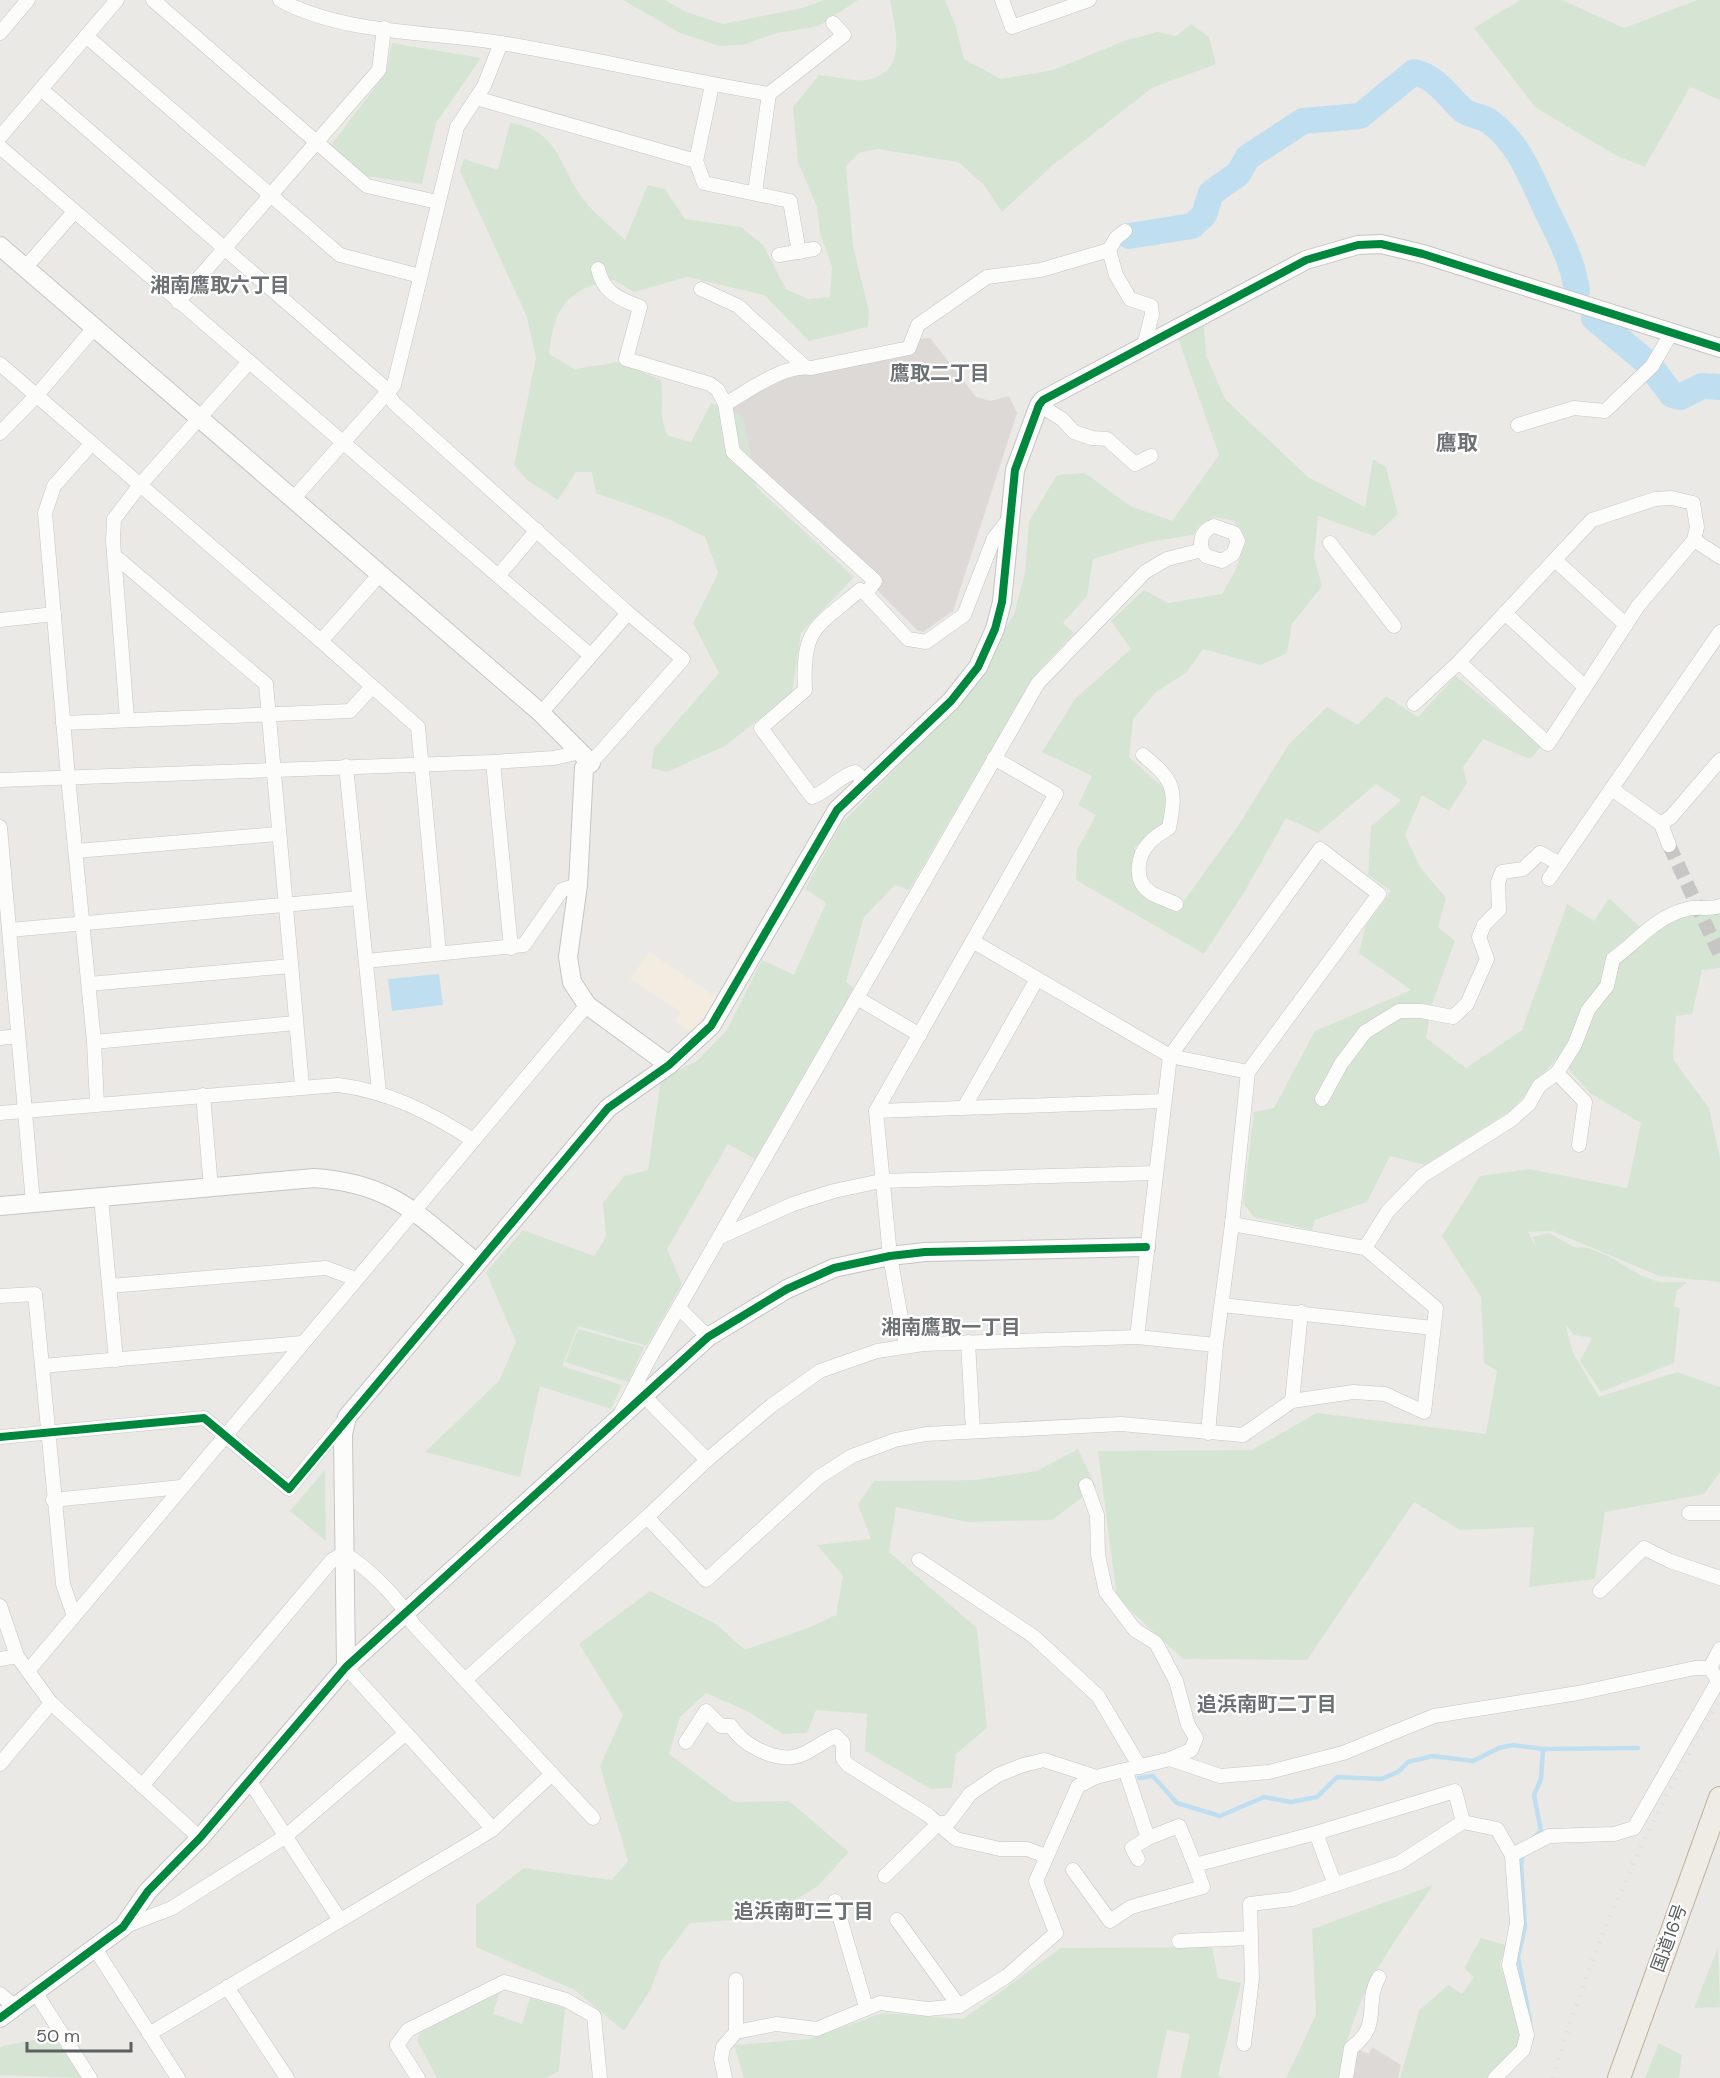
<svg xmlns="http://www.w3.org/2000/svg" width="1720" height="2078" font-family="'DM Sans','Noto Sans JP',sans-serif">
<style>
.commercial{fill:#f2ede0}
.education{fill:#dcd9d6}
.green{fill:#d6e5d3}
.water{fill:#bfdff0}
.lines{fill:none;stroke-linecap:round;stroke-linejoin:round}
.stream{stroke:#bfdff0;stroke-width:4.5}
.river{stroke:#bfdff0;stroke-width:26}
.minor-tunnel{stroke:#c6c6c5;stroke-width:14;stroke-dasharray:14 7;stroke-linecap:butt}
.minor-casing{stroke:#c5c5c5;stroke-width:15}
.tertiary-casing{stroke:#c5c5c5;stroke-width:20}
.trunk-casing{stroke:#bdae97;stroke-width:24}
.minor{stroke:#fcfcfb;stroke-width:14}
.tertiary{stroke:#fcfcfb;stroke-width:18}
.trunk{stroke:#efece5;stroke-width:22}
.rail{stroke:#e2e1e1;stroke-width:4.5;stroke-dasharray:1.5 8;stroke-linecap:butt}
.cycleway-casing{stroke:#fff;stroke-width:11}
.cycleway{stroke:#00873e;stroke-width:8}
.labels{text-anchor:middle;stroke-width:4.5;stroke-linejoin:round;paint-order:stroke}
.street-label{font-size:18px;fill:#5c5f62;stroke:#fff}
.neighbourhood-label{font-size:20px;font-weight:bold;fill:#6d7174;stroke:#fff}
.quarter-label{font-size:21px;font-weight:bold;fill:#6d7174;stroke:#fff}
</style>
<rect width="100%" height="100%" fill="#eae9e6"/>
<path class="commercial" d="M649,952L718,998L693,1034L675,1021L681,1012L630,979Z"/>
<g class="education">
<path d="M930,338L976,397L990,401L1009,396L1017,413L953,611L923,632L917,630L735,448L729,407L783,377L901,357L914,349L921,339Z"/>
<path d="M1372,2047L1401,2065L1398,2078H1350L1354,2048L1369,2054Z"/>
</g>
<g class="green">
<path d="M623,0H665L686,12L723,24L802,8L824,0H858L819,26L777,33L743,45L720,46L680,33Z"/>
<path d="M890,0H945L956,27L964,59L1001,79L1053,70L1124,41L1157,32L1176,36L1191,24L1209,37L1216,64L1152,88L1053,165L1002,212L984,185L958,162L877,149L859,153L846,166L853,246L869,311L868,327L809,341L764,295L687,277L634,292L614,280C567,288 554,308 549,354L575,369L618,362L661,380C665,403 657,413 668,436L691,442L711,403L743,416L757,488L854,577L801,633L792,693L725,746L667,772L651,768L654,748L719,673L693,623L718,573L705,537L671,520L596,493L592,472H576L558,500L528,481L514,465L536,358L527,317L460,171L464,159L498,170L510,123C559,129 559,167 584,200C595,215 612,227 625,240L648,185L665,189L685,219L741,227L763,245L786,289L808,299L830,297L832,267L820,233L817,207L798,162L793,107L819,75C834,76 856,83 870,79C908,70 895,27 890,0Z"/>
<path d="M1520,0H1562L1624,28L1697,0H1720V100L1690,87L1645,167L1617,156L1535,107L1474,28Z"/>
<path d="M392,43L481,58L436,123L422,184L365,176L331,145L386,73Z"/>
<path d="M1204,322L1206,355L1225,399L1308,477L1365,507L1373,459L1386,467L1398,514L1374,536L1318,516L1314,557L1322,586L1292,624L1287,653L1261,665L1203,649L1187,672L1156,692L1133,719L1129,757L1167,791L1162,828L1135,847L1137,890L1176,912L1238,826L1289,744L1327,707L1358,725L1386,696L1418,717L1456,676L1542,746L1530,759L1483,739L1463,767L1467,783L1449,811L1422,795L1405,835L1420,867L1446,898L1438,927L1455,941L1432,1004L1426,1038L1466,1068L1522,1030L1567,904L1594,921L1609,898L1642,929L1685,914L1720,909V968L1702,970L1692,1014L1676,1016L1673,1059L1709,1108L1720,1159V1282L1659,1276L1552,1231L1528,1232L1536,1247L1533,1237L1549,1233L1574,1247L1587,1248L1608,1256L1640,1275L1659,1282H1687L1677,1291L1674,1306L1680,1308L1674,1363L1601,1392L1580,1361L1592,1338L1574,1335L1565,1324L1573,1353L1599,1397L1677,1372L1720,1387V1472L1704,1494L1605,1512L1595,1579L1529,1587L1534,1527L1460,1530L1414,1502L1307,1660L1183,1659L1117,1598L1098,1451L1252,1450L1317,1413L1486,1434L1497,1371L1484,1363L1481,1297L1442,1236L1480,1176L1529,1169L1627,1188L1641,1123L1591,1094L1558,1057L1512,1110L1425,1165L1390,1156L1367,1202L1315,1220L1312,1230L1254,1217L1243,1203L1254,1112L1274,1108L1315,1031L1411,990L1359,953L1365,927L1391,891L1368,875L1371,827L1401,800L1376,784L1318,833L1286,818L1245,891L1204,954L1076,880L1077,850L1096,815L1078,805L1092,776L1042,752L1075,699L1131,649L1111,621L1144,590L1168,603L1222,594L1235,571L1246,542L1234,521L1214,517L1199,526L1193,535L1149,542L1093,559L1087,596L1063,623L1074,633L1034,676L909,890L895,885L864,917L846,982L854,988L755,1159L728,1144L667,1249L682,1284L647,1346L578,1326L562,1366L622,1385L611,1409L540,1386L520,1477L425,1452L499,1381L516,1342L486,1272L523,1230L594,1256L606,1237L603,1203L624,1176L648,1170L661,1079L697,1061L727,1030L762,960L794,975L826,903L805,889L841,824L966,697L1014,614L1025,573L1029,521L1057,475L1085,473L1130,506L1172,521L1219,455L1177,335Z"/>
<path d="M578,1329L644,1347L628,1382L565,1362Z"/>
<path d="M1078,1449L1096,1487L1052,1520L968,1522L896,1507L889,1552L977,1628L987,1728L956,1754L952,1788L931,1789L865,1751L867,1714L816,1710L807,1733L783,1734L749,1712L706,1693L680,1717L669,1754L734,1802L789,1801L849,1852L818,1886L766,1918L690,1923L661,1961L651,1989L624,2031L575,1990L476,1947V1905L524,1868L612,1880L628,1861L600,1766L623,1715L579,1644L650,1591L716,1624L745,1650L808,1628L836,1615L843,1576L817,1545L871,1539L858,1504L874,1481L974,1480L1037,1471Z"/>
<path d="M325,1470L326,1538V1541L290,1511Z"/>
<path d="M1433,1885C1390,1949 1349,1998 1341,2078H1286L1316,2015L1312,1929Z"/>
<path d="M1481,1938L1506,1945L1500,1965L1524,2035L1517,2052L1488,2078H1400L1419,2011L1448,1985L1462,1994L1474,1977L1464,1968Z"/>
<path d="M1212,1947L1218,1978L1241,1983L1218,2075L1222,2078H1180L1190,2034L1167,2030L1157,2078H744L734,2045L808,2039L883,2013L963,2019L1061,1948Z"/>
<path d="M1718,1947L1720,2007L1694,2008Z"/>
<path d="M500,1991L493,2014L522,2024L530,1998L565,2008L559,2071L546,2078H437L417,2040L426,2022Z"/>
<path d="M54,2036L81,2078L0,2075V2048L3,2046Z"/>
<path d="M1659,2043L1682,2055L1679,2078H1645Z"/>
</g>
<path class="water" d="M439,974L443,1005L392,1011L388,979Z"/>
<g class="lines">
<g class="stream">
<path d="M1139,1778L1153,1776L1177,1803L1220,1816L1264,1797L1291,1802L1317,1797L1337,1777L1381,1779L1398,1772L1408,1762L1433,1756L1473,1761L1499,1748L1513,1745L1543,1749L1638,1748"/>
<path d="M1533,1838L1541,1831L1534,1795L1541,1779L1543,1749"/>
<path d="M1523,1852L1521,1864L1525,1927L1518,1957L1530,2021"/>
</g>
<g class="river">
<path d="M1129,236L1192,226L1204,215L1211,193L1238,174L1248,157L1303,121L1360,116L1414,72C1437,77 1447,96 1464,111C1471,116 1482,116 1489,121C1520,144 1530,176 1546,209C1559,236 1572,259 1577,290"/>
<path d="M1594,318L1649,364L1672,395L1680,397L1702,386L1720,387"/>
</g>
<path class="minor-tunnel" d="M1669,845L1720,955"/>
<g class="minor-casing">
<g id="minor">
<path d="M153,0L367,186L437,202"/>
<path d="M280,0C345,35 429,31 501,43C591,58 679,79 769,94"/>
<path d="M1002,0L1012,27L1089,0"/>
<path d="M0,33L28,0"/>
<path d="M86,36L340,255L420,276"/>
<path d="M712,85L696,161L704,183L790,201L799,252"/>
<path d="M41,89L383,386L394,403L628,613L683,659L591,763"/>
<path d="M476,98L696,161"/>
<path d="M0,137L117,0"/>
<path d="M0,147L590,655"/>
<path d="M755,192L769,94L844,35L833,23"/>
<path d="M1125,231L1116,238L1109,250L1116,275L1130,299L1151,306L1152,314L1144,346"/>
<path d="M779,255L814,249"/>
<path d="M25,268L74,212"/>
<path d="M598,269C604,294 619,298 640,307L626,359L710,384L718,390L725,404L733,452L875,581L866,594L908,639L926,642L964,615L994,538L1009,519"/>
<path d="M701,289L738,306L804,366"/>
<path d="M178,302L379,70L384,28"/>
<path d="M0,364L321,641L418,727L439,953"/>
<path d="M725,404C749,391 783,364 811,368L909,348L918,325L987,277L1041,270L1109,250"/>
<path d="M1039,405L1062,419L1074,432L1092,438L1107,439L1135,464L1151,456"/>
<path d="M1518,425L1574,408L1605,411L1652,366L1672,332"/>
<path d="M0,433L37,395L94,328"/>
<path d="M92,443L54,486L45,513L68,777L94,1042L97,1104"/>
<path d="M293,499L394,385L457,127L484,86L501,43"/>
<path d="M1694,540L1720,557"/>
<path d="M1330,543L1394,626"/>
<path d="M116,557L266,684L302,1086"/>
<path d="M1555,560L1626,625"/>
<path d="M498,576L537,530"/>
<path d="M1505,613L1585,687"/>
<path d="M0,620L54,614"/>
<path d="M321,641L380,574"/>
<path d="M1414,704L1459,662L1592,520L1655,499L1672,498L1693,503L1697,527L1694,540L1638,606L1548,744L1459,662"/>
<path d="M541,713L628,613"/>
<path d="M127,718L113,541L114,519L140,485L249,362"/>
<path d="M63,723L350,711L371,688"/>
<path d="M1143,755C1174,781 1177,788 1169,828C1163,832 1155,836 1150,842C1137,855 1133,881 1150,892C1157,897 1168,900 1176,904"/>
<path d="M493,762L511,948"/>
<path d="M346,766L379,1092"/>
<path d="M0,780L493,762L554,758L580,752"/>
<path d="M866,782L855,772C839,776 829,791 812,797L761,728L805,690C802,628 815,628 860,590L866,594"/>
<path d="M1612,789L1661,824L1669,845"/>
<path d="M1661,824L1671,817L1720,760"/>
<path d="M0,827L33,1203"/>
<path d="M76,851L278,834"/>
<path d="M1549,879L1720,632"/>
<path d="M10,930L359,898"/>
<path d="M974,942L1170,1056L1248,1072"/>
<path d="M366,961L524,945L562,890L578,885"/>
<path d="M89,984L291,966"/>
<path d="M857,998L920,1035"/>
<path d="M0,1038L17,1036"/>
<path d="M94,1042L295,1023"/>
<path d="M1557,1073L1575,1044L1588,1010L1607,986L1613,959C1638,941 1655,917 1687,909C1698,906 1709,910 1720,906"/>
<path d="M203,1095L211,1188"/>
<path d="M1322,1099L1341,1064L1365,1032L1399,1011H1421L1453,1017L1467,1004L1487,959L1479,937L1484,925L1499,910L1498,882L1502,872L1523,869L1540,853L1560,864"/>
<path d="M965,1106L1037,979"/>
<path d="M876,1111L1164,1101"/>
<path d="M0,1113L338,1085C388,1091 431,1113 473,1140"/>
<path d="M101,1198L116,1360"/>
<path d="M720,1237L793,1204L834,1191L881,1181L1156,1173"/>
<path d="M1365,1248L1388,1211L1422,1176L1511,1120L1529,1104L1539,1086L1557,1073L1585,1102L1579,1145"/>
<path d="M110,1286L326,1268L356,1279"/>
<path d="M0,1296L35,1294L63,1584L74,1616"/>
<path d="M1222,1305L1433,1328"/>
<path d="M679,1308L708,1337"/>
<path d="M1137,1337L1170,1056L1320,849L1379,894L1248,1072L1232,1224L1216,1345L1208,1433"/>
<path d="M968,1342L973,1431"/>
<path d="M906,1346L890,1256L876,1111L1056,794L994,758"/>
<path d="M42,1366L302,1343"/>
<path d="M643,1395L707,1460"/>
<path d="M1292,1401L1301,1312"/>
<path d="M622,1411L649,1359L1038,683L1145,572L1167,559L1202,550C1199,538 1203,530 1214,526L1234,533L1238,541L1233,554L1222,561L1206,556L1202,550"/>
<path d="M0,1437L204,1418L289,1489L344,1421"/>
<path d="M1086,1485L1097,1515L1098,1555L1106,1592L1135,1630L1156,1643L1176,1681L1188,1725L1196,1738L1191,1750L1170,1759"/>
<path d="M53,1500L181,1487"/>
<path d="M1689,1513H1720"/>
<path d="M647,1517L706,1580L819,1477L852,1456L895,1440L926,1434L1121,1424L1243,1435L1292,1401L1353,1392L1385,1394L1424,1412L1436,1308L1365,1248L1232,1224"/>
<path d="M919,1560L1033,1636L1098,1696L1140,1767"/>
<path d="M1600,1591L1644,1548L1670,1561L1720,1578"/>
<path d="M0,1606L17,1656L51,1703L200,1838"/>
<path d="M0,1659L17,1656"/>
<path d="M346,1667L493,1829"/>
<path d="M1710,1668L1720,1649"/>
<path d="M28,1671L587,1005"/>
<path d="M465,1680L647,1517L707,1460L771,1406L820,1371L877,1351L923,1344L1137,1337L1216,1345"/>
<path d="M686,1742L706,1711L721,1726H731C742,1744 771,1760 793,1757C808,1755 822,1741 836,1736L843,1743V1759L848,1765L928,1815L956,1839L1000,1849H1027L1046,1856"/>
<path d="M0,1764L51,1703"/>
<path d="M1126,1772L1148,1838L1179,1826L1195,1865"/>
<path d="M552,1774L593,1818"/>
<path d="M249,1780L340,1920"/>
<path d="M142,1786L332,1560L344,1553C369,1569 399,1598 413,1624L552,1774L493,1829L472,1842L149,2034"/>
<path d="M1316,1833L1335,1885"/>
<path d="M1138,1859L1132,1848L1148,1838"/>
<path d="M1073,1870L1110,1921L1131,1907L1203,1887L1195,1865L1316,1833L1455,1791L1463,1822"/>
<path d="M885,1876L938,1824L949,1822L970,1794L998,1775L1023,1765L1044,1760L1096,1777"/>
<path d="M835,1901L866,2007"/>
<path d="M897,1920L959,2006"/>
<path d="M123,1927L172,1908L286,1836L406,1733"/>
<path d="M1179,1941L1251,1938"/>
<path d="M94,1947L178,2078"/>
<path d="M227,1987L287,2078"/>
<path d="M34,1990L90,2078"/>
<path d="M0,1994L14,2006"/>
<path d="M736,2032V1980"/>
<path d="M1244,2044L1252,1979L1250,1904L1292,1899L1399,1863L1463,1822L1497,1829L1512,1855"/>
<path d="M418,2078L397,2045L408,2030L504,1982L566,2000L594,2016L600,2078"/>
<path d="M725,2078L721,2059L723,2047L736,2032L776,2024L817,2029L880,2003L928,2009L959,2006L1007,1976L1056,1933L1036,1881L1078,1786L1096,1777L1170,1759L1220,1776L1269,1772L1343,1753L1434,1716L1578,1693L1695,1668H1710L1720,1683"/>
<path d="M1346,2078L1351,2048C1383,2025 1363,2004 1379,1977"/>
<path d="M1495,2078L1523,2050L1527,2035L1509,1965L1517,1923L1512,1855L1549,1836L1614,1834L1634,1828L1718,1681"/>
</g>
</g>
<g class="tertiary-casing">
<g id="tertiary">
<path d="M0,246L541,713L591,763L584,768L578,885L568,957L572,982L587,1005L669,1065"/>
<path d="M0,1206L314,1178C393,1183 419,1216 477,1263"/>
<path d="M346,1667L343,1434L347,1417L608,1108L669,1065L711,1026L837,810L951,701L978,667L995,629L1002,602L1015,470L1039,405L1043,400L1306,260L1358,245L1381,244L1423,254L1720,348"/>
<path d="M0,2018L123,1927L148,1891L200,1838L346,1667L708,1337L787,1289L834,1268L890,1256L925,1252L1146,1247"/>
</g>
</g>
<g class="trunk-casing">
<path id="trunk" d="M1619,2078L1720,1798"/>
</g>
<use href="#minor" class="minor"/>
<use href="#tertiary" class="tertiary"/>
<use href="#trunk" class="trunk"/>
<path class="rail" d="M1553,2078C1592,1945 1649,1818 1720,1699"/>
<g class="cycleway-casing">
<g id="cycleway">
<path d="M0,1437L204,1418L289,1489L608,1108L669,1065L711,1026L837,810L951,701L978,667L995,629L1002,602L1015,470L1039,405L1043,400L1306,260L1358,245L1381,244L1423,254L1720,348"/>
<path d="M0,2018L123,1927L148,1891L200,1838L346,1667L708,1337L787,1289L834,1268L890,1256L925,1252L1146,1247"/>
</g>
</g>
<use href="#cycleway" class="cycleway"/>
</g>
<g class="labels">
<g class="street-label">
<text transform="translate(1669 1938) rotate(-70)" y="6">国道16号</text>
</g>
<g class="neighbourhood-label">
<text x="220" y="292">湘南鷹取六丁目</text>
<text x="940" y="380">鷹取二丁目</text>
<text x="951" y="1334">湘南鷹取一丁目</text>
<text x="1267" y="1711">追浜南町二丁目</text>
<text x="804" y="1918">追浜南町三丁目</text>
</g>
<g class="quarter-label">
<text x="1457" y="450">鷹取</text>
</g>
</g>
<path d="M27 2042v9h104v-9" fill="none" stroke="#5c5f62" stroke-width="3"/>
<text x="36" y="2042" font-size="18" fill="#5c5f62" stroke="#ffffff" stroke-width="4.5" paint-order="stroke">50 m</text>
</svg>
